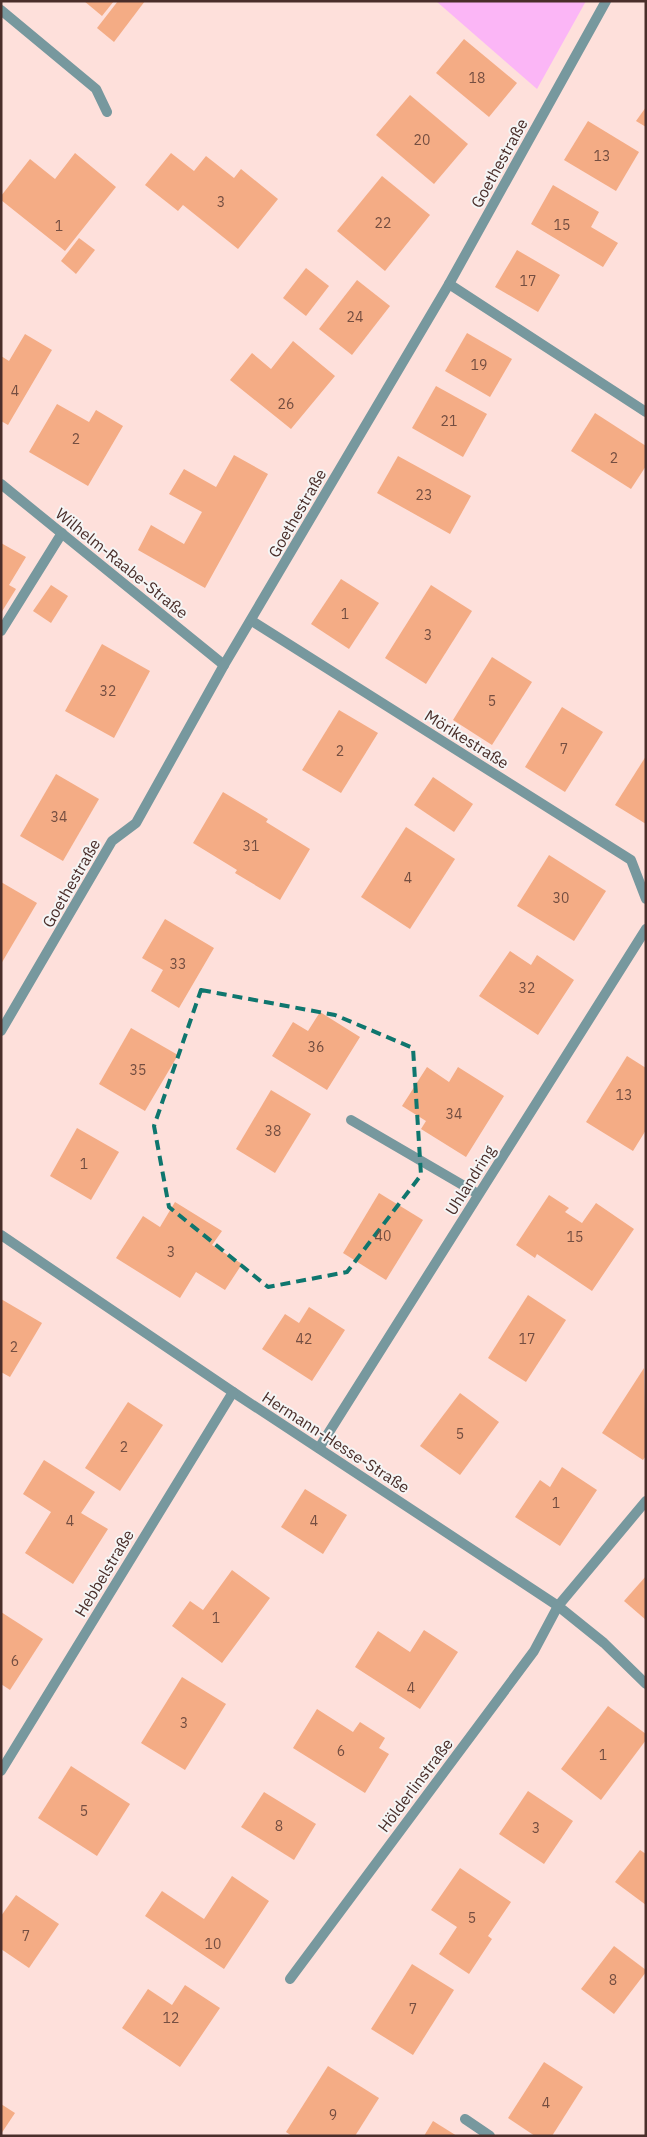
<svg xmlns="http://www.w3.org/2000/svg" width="647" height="2137" font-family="'IBM Plex Sans',sans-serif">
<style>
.green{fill:#fbb6f6}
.building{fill:#f4ac85}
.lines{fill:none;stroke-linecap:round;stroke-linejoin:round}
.service{stroke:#77989e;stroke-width:10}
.minor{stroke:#77989e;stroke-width:10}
.marked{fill:none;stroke:#0f766e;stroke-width:4;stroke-dasharray:10 6;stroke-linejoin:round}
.labels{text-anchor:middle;stroke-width:4;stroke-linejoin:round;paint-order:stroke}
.number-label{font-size:14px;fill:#744e41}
.street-label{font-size:16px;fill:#4a2e2a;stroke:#f5f5f5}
</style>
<rect width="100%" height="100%" fill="#fee0db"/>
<path class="green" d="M436,1H586L537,89Z"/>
<g class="building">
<path d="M84,1H114L102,16Z"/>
<path d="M118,1H145L114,42L97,28Z"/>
<path d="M464,39L517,83L489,117L436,73Z"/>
<path d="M410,95L468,144L434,184L376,135Z"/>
<path d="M646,107V127L636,121Z"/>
<path d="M588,121L639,152L616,191L564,160Z"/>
<path d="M75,153L116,187L65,251L1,200V196L30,159L55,179Z"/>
<path d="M171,153L194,171L206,156L234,178L241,169L278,199L238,249L183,205L178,211L145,185Z"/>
<path d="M382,176L430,215L385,271L337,231Z"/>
<path d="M553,185L599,212L591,227L618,243L603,267L531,224Z"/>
<path d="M79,238L95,250L76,274L61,261Z"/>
<path d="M517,250L560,275L538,312L495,287Z"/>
<path d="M306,268L329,286L306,316L283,298Z"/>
<path d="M357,280L390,306L352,355L319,329Z"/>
<path d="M467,333L512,359L490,397L445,371Z"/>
<path d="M25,334L52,350L8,425L1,421V356L9,361Z"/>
<path d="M293,341L335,376L291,429L230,380L252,353L271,369Z"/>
<path d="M436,386L487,414L463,457L412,428Z"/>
<path d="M57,404L89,422L96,410L123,426L88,486L29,452Z"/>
<path d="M595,413L646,446V466L631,489L571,451Z"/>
<path d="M234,455L268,474L205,588L138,550L151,525L184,544L202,512L169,494L184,469L216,487Z"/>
<path d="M398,456L471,496L450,534L377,493Z"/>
<path d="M1,543L26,557L9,585L16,589L1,613Z"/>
<path d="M341,579L379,603L349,649L311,624Z"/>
<path d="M51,585L68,596L51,623L33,611Z"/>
<path d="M431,585L472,611L426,684L385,658Z"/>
<path d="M102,644L150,671L114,738L65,711Z"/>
<path d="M492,657L532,682L492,745L453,720Z"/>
<path d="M562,707L603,732L565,792L525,767Z"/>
<path d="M339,710L378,733L341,793L302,770Z"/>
<path d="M646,756V824L615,805Z"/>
<path d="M56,774L99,799L63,861L20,836Z"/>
<path d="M433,777L473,804L454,832L414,805Z"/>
<path d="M223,792L268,819L266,822L310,849L280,900L235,873L237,870L193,843Z"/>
<path d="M406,827L455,859L410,929L361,897Z"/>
<path d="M549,855L606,891L574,941L517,906Z"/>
<path d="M1,882L37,903L1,964Z"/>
<path d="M165,919L214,948L179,1008L151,991L163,970L142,958Z"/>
<path d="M510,951L531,965L537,955L574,980L538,1035L479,996Z"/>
<path d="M320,1012L360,1037L327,1090L272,1056L293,1022L308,1031Z"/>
<path d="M131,1028L178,1055L145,1111L99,1084Z"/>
<path d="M627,1056L646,1068V1130L633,1151L586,1122Z"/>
<path d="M427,1067L449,1082L458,1067L504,1096L466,1157L421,1129L426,1121L402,1106Z"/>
<path d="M271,1090L311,1114L275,1173L236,1149Z"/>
<path d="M77,1128L119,1152L91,1200L50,1176Z"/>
<path d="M379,1193L423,1220L386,1280L343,1253Z"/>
<path d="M549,1195L569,1208L565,1212L582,1223L596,1203L634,1229L592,1291L537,1254L535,1258L516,1245Z"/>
<path d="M175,1202L222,1231L212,1245L242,1264L225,1290L196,1272L180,1298L116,1258L143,1216L160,1227Z"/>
<path d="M528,1295L566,1320L526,1382L488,1358Z"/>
<path d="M1,1299L42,1323L10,1377L1,1372Z"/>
<path d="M309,1307L345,1330L312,1381L262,1349L285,1314L299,1323Z"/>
<path d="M644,1368L646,1456L643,1460L602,1433Z"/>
<path d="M460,1393L499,1422L460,1475L420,1446Z"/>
<path d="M128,1402L163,1425L120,1491L85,1468Z"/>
<path d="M44,1460L95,1492L81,1513L108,1529L73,1584L25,1553L51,1512L23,1494Z"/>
<path d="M562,1467L597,1490L560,1546L515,1517L540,1480L550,1487Z"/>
<path d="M305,1489L347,1515L323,1554L281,1527Z"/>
<path d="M232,1570L270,1598L222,1663L172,1626L190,1601L203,1610Z"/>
<path d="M646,1576V1620L624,1601Z"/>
<path d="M1,1612L43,1639L10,1690L1,1684Z"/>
<path d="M424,1630L458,1652L420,1709L355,1667L378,1631L410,1652Z"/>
<path d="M182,1677L226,1704L185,1770L141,1743Z"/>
<path d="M608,1706L646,1734V1740L601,1800L561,1769Z"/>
<path d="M317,1709L353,1732L360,1722L385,1738L379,1748L389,1754L365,1793L293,1748Z"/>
<path d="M71,1766L130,1804L97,1856L38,1818Z"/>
<path d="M528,1791L573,1821L544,1864L499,1834Z"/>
<path d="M264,1792L316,1824L294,1860L241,1827Z"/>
<path d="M640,1850L646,1854V1905L615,1882Z"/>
<path d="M460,1868L511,1902L488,1936L492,1939L469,1974L439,1954L457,1927L431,1910Z"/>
<path d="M232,1876L269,1901L224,1969L145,1916L162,1891L204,1919Z"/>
<path d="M16,1895L59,1924L29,1968L1,1949V1916Z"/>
<path d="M614,1946L646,1970V1972L614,2014L581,1989Z"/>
<path d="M412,1964L454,1990L413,2055L371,2029Z"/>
<path d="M185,1985L220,2008L180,2067L122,2028L148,1989L172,2005Z"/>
<path d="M544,2062L583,2087L552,2136H535L508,2118Z"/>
<path d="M328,2066L379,2098L355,2136H292L286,2132Z"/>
<path d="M1,2104L15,2113L1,2134Z"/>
<path d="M433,2121L457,2136H424Z"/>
</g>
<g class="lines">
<g class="service">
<path d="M1,10L96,89L107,112"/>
<path d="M1,631L62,533"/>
<path d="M351,1120L478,1194"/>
<path d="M465,2119L490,2136"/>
</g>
<g class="minor">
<path d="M449,284L646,412"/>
<path d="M1,484L224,665"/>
<path d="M252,621L631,860L646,899"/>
<path d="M1,1031L112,841L136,823L224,665L449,284L606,1"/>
<path d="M1,1235L233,1392L558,1606L604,1643L646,1684"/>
<path d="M319,1448L646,929"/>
<path d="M1,1771L233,1392"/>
<path d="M290,1979L534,1651L558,1606L646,1501"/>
</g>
</g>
<path class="marked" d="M201,990L335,1015L413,1048L421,1175L347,1272L268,1287L169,1207L154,1126Z"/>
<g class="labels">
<g class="number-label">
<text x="477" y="83">18</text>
<text x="422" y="145">20</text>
<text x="602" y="161">13</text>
<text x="221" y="207">3</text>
<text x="383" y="228">22</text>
<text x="562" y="230">15</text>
<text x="59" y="231">1</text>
<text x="528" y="286">17</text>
<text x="355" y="322">24</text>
<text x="479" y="370">19</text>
<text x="15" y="396">4</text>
<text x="286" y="409">26</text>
<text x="449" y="426">21</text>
<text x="76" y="444">2</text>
<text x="614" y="463">2</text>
<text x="424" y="500">23</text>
<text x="345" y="619">1</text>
<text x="428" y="640">3</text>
<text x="108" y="696">32</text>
<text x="492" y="706">5</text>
<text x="564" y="754">7</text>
<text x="340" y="756">2</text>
<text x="59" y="822">34</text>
<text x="251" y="851">31</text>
<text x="408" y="883">4</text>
<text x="561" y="903">30</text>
<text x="178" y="969">33</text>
<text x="527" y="993">32</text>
<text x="316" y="1052">36</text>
<text x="138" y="1075">35</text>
<text x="624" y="1100">13</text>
<text x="454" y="1119">34</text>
<text x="273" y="1136">38</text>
<text x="84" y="1169">1</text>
<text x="383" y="1241">40</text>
<text x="575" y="1242">15</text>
<text x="171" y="1257">3</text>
<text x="304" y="1344">42</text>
<text x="527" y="1344">17</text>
<text x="14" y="1352">2</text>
<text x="460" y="1439">5</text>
<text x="124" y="1452">2</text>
<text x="556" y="1508">1</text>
<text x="70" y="1526">4</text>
<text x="314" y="1526">4</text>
<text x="216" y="1623">1</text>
<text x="15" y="1666">6</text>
<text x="411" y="1693">4</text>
<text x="184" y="1728">3</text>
<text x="341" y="1756">6</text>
<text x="603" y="1760">1</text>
<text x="84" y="1816">5</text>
<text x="279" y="1831">8</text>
<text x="536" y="1833">3</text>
<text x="472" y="1923">5</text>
<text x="26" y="1941">7</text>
<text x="213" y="1949">10</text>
<text x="613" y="1985">8</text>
<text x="413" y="2014">7</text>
<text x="171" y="2023">12</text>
<text x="546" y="2108">4</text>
<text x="333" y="2120">9</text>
</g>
<g class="street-label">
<text transform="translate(499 163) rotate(-61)" y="6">Goethestraße</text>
<text transform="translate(297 513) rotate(-60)" y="6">Goethestraße</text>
<text transform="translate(122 563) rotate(39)" y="6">Wilhelm-Raabe-Straße</text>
<text transform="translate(467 739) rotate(32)" y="6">Mörikestraße</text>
<text transform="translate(71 883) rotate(-60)" y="6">Goethestraße</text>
<text transform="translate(470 1180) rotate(-58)" y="6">Uhlandring</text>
<text transform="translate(336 1442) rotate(33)" y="6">Hermann-Hesse-Straße</text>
<text transform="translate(104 1573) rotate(-59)" y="6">Hebbelstraße</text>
<text transform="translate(415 1785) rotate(-53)" y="6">Hölderlinstraße</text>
</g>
</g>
<rect width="647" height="2137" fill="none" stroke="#4a2e2a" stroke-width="5"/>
</svg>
